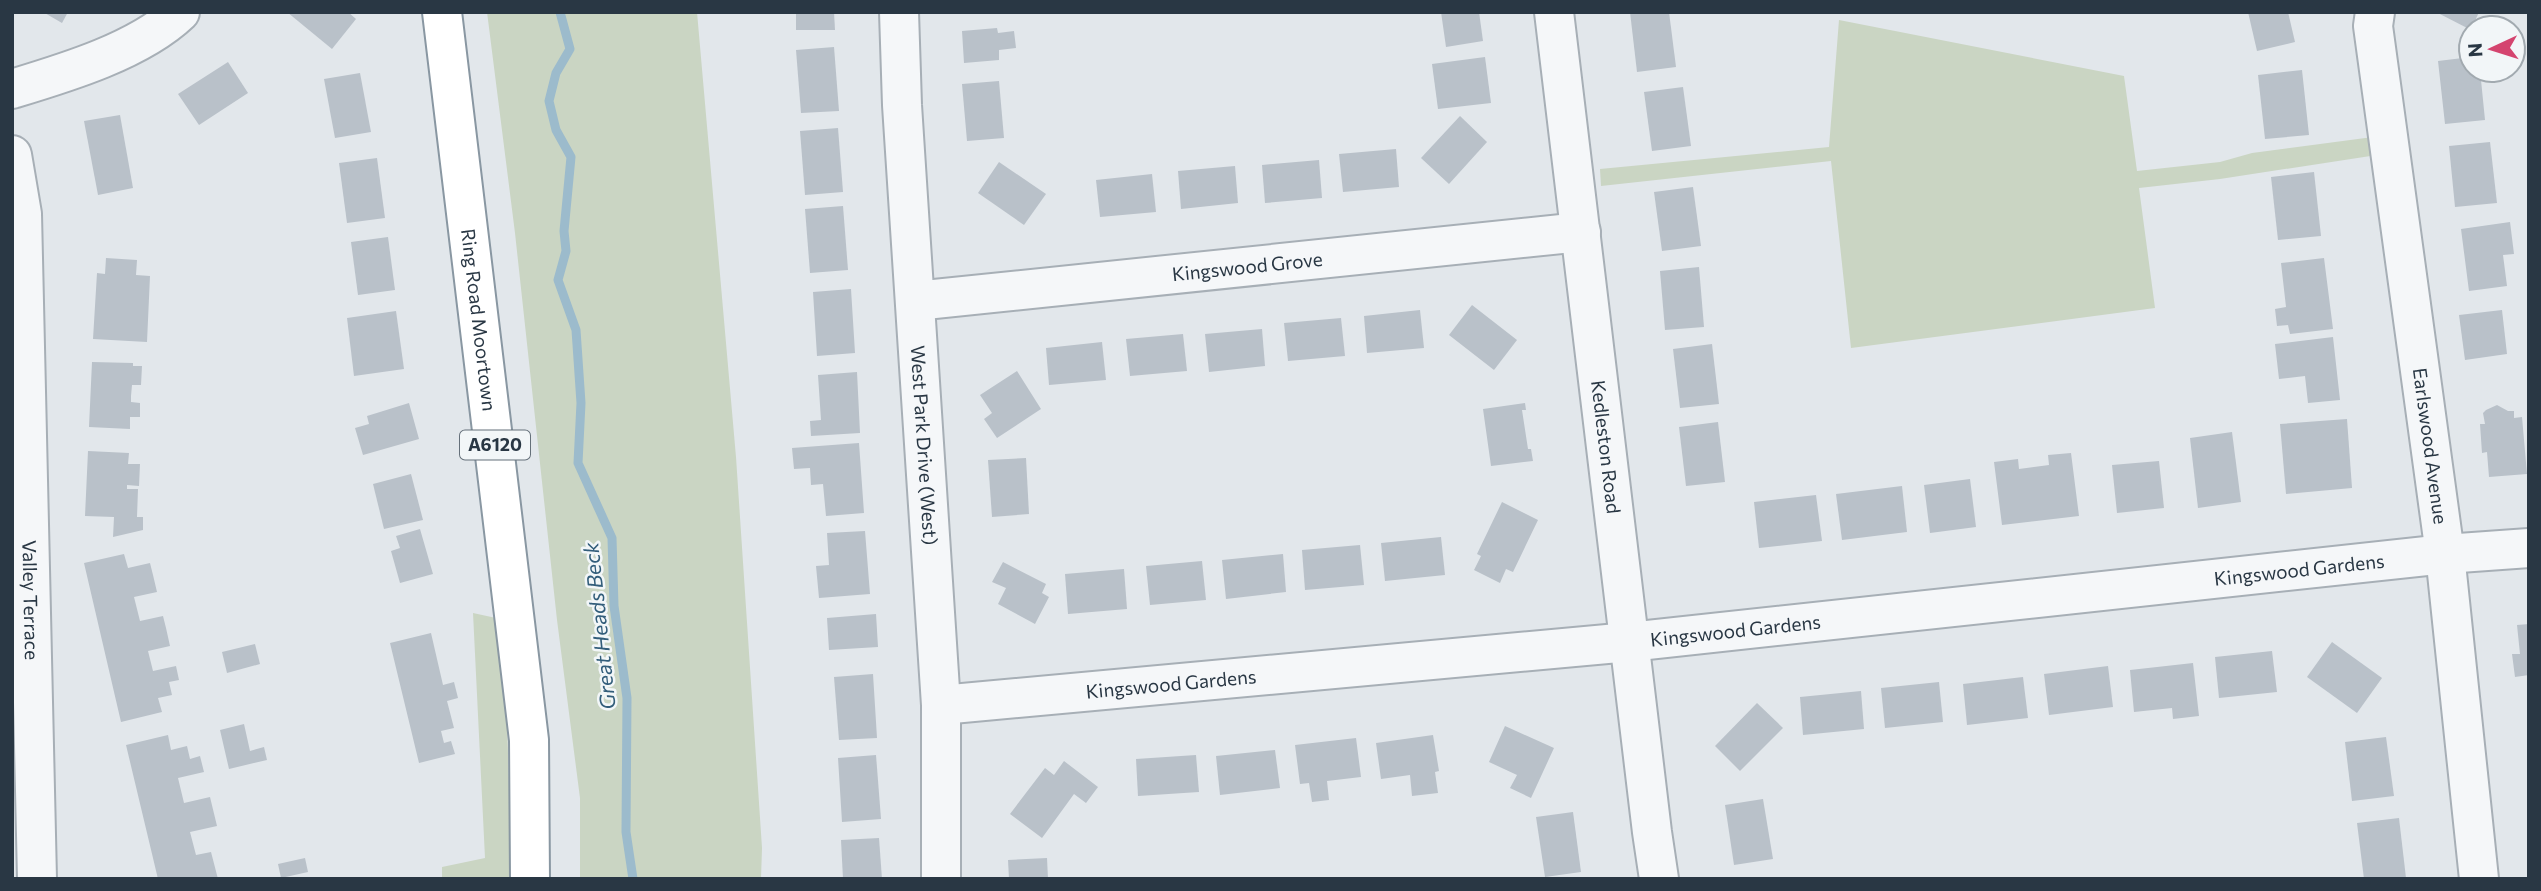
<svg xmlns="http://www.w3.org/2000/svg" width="2541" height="891" font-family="Commissioner,sans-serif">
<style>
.green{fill:#cad5c3}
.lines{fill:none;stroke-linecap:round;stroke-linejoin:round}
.stream{stroke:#9cbbcc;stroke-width:9}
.building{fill:#b9c1c9}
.minor-casing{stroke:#a7afb6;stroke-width:42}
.highway-casing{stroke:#8997a2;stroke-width:42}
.minor{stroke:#f5f7f9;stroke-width:38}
.highway{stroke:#fff;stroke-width:38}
.labels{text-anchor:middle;stroke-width:5;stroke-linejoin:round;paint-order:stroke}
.shield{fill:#f2f6f8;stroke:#65707a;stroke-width:2}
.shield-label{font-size:18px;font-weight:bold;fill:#293744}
.street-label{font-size:19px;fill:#293744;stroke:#f2f6f8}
.water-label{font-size:21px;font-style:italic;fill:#325d7a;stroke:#f2f6f8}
</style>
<rect width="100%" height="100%" fill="#e2e7eb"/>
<g class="green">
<path d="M487,12H697L736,457L762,848L761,879H580V798L557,620L515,233Z"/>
<path d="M1839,20L2124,76L2137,171L2220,162L2252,153L2388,135L2390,153L2220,179L2139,188L2155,308L1851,348L1831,161L1601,186L1600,169L1829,147Z"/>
<path d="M473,613L496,618L507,721L512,879H442V867L485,858Z"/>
</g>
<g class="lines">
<path class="stream" d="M560,12L570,49L556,73L549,101L556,130L571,157L564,231L566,251L558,280L576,330L581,403L578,463L612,538L614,606L627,698L626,832L633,879"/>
</g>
<g class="building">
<path d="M43,12H68L62,23Z"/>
<path d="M287,12H348L356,19L332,49Z"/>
<path d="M796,12H834L835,30H796Z"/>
<path d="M1441,12H1479L1483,41L1446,47Z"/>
<path d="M1630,12H1669L1676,67L1637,72Z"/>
<path d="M2248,12H2288L2295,42L2257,51Z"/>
<path d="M2436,12H2479L2471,30Z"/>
<path d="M997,28L998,33L1014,31L1016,48L999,50V60L964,63L962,31Z"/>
<path d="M834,47L839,111L801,113L796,50Z"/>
<path d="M1485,57L1491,103L1438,109L1432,64Z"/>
<path d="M2471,57V70H2480L2485,120L2445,124L2438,61Z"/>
<path d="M228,62L248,93L199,125L178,94Z"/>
<path d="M2302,70L2309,135L2265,139L2258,75Z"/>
<path d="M360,73L371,132L335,138L324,79Z"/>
<path d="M999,81L1004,138L967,141L962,84Z"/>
<path d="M1683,87L1691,146L1652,151L1644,92Z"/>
<path d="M120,115L133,188L98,195L84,121Z"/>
<path d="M1460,116L1487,142L1449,184L1421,158Z"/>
<path d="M838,128L843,192L805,195L800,131Z"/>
<path d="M2490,142L2497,203L2455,207L2449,146Z"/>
<path d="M1396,149L1399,187L1343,192L1339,154Z"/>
<path d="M377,158L385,218L347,223L339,163Z"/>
<path d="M1319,160L1322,198L1265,203L1262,165Z"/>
<path d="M999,162L1046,194L1024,225L978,193Z"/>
<path d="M1235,166L1238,203L1181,209L1178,171Z"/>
<path d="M2314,172L2321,236L2278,240L2271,177Z"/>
<path d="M1152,174L1156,212L1100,217L1096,180Z"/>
<path d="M1693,187L1701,246L1662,251L1654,192Z"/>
<path d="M843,206L848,270L810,273L805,209Z"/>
<path d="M2510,222L2514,254L2503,255L2507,286L2469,291L2461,229Z"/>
<path d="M388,237L395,290L358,295L351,242Z"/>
<path d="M106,258L137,260L136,275L150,276L147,342L93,339L97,273L105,274Z"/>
<path d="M2324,258L2333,329L2290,334L2288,325L2277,326L2275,309L2286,307L2281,263Z"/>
<path d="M1699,267L1704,327L1665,330L1660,271Z"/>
<path d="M851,289L855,353L817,356L813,292Z"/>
<path d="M1472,305L1517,340L1494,370L1449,335Z"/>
<path d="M1420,310L1424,348L1367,353L1364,316Z"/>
<path d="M2502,310L2507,354L2465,360L2459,315Z"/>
<path d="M396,311L404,369L354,376L347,318Z"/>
<path d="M1341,318L1345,356L1288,361L1284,323Z"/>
<path d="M1262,329L1265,366L1209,372L1205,334Z"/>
<path d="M1183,334L1187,371L1130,376L1126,339Z"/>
<path d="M2333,337L2340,400L2308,403L2305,376L2279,379L2275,344Z"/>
<path d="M1102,342L1106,380L1049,385L1046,348Z"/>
<path d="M1712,344L1719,404L1680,408L1673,349Z"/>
<path d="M92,362L133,363V366H142L141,385H132L131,396V402L140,403V417H130V429L89,427Z"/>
<path d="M1017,371L1041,409L997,438L984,419L992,413L980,395Z"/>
<path d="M857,372L860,433L811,436L810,421L821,420L818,375Z"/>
<path d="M409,403L419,439L363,455L355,428L369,424L367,416Z"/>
<path d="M1525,403L1526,410H1522L1528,449H1531L1533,461L1491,466L1483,409Z"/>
<path d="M2497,405L2508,411H2514V418L2522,417L2527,474L2489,477L2487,452L2482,453L2480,424H2485L2483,413L2486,410Z"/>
<path d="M2347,419L2352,488L2286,494L2280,424Z"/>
<path d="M1718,422L1725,482L1686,486L1679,427Z"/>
<path d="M2232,432L2241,502L2198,508L2190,438Z"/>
<path d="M859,443L864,513L826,516L823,484L811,485L810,468L794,469L792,448Z"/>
<path d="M88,451L129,453L128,464H140L139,486L127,485V489H138L137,517H143V530L113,537L114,517L85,516Z"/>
<path d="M2071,453L2079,516L2002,525L1994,462L2018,459L2019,469L2049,465L2048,455Z"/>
<path d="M1026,458L1029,514L992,517L988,460Z"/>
<path d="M2159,461L2164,508L2117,513L2112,465Z"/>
<path d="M411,474L423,520L384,529L373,484Z"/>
<path d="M1970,479L1976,527L1930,533L1924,485Z"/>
<path d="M1902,486L1907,532L1842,540L1836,494Z"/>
<path d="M1816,495L1822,541L1759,548L1754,502Z"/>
<path d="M1502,502L1538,520L1513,572L1506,569L1500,583L1474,570L1481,556L1477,554Z"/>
<path d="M420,529L433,574L400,583L391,551L400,548L396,536Z"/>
<path d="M865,531L870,594L819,598L816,566L829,565L827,533Z"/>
<path d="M1441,537L1445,575L1385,581L1381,543Z"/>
<path d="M1360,545L1364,585L1305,590L1302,550Z"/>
<path d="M124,554L128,568L150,563L153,575L157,592L134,597L140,621L163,616L166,628L170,646L148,651L153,671L176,666L179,680L169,682L172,695L158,698L162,712L121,722L84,563Z"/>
<path d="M1283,554L1286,592L1226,599L1222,560Z"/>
<path d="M1202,561L1206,600L1150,605L1146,566Z"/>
<path d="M1003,562L1046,584L1042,593L1049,597L1035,624L998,604L1006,588L992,582Z"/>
<path d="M1124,569L1127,609L1068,614L1065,574Z"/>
<path d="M876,614L878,647L829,650L827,618Z"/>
<path d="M2529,624V675L2515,677L2512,654H2520L2517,625Z"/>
<path d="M431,633L443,685L454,682L458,698L447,701L454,728L441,731L444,743L451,741L455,754L419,763L390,643Z"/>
<path d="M2332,642L2382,678L2357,713L2307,677Z"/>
<path d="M255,644L260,664L227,673L222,652Z"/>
<path d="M2272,651L2277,692L2219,698L2215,657Z"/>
<path d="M2193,663L2199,716L2173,719L2172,708L2134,712L2130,670Z"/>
<path d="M2108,666L2113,707L2049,715L2044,674Z"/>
<path d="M873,674L877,738L839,740L834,677Z"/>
<path d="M2023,677L2028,718L1967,725L1963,684Z"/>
<path d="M1939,682L1943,722L1885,728L1881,688Z"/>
<path d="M1861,691L1864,729L1803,735L1800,697Z"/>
<path d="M1757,703L1783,728L1740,771L1715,746Z"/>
<path d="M244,724L250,751L264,747L267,760L229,769L220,730Z"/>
<path d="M1505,726L1554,748L1531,798L1510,788L1517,775L1489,762Z"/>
<path d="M168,735L171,750L187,746L190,759L200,756L204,772L178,778L184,803L210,797L217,826L190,832L196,855L211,852L218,879H158L126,745Z"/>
<path d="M1433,735L1439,771L1435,772L1438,793L1412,796L1410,775L1381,779L1376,743Z"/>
<path d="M2386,737L2394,796L2352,801L2345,742Z"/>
<path d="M1356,738L1361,777L1327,781L1329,800L1312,802L1309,783L1300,784L1295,745Z"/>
<path d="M1275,750L1280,788L1220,795L1216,756Z"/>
<path d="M876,755L881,819L842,822L838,758Z"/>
<path d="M1196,755L1199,792L1138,796L1136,759Z"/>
<path d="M1064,761L1098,787L1086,803L1074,794L1042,838L1010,814L1045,768L1054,775Z"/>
<path d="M1763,799L1773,859L1734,865L1725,805Z"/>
<path d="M1573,812L1581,872L1545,877L1536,817Z"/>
<path d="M2399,818L2406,878L2364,879L2357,823Z"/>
<path d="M879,838L882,879H843L841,840Z"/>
<path d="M305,858L308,872L281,878L278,864Z"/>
<path d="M1047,858L1048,879H1009L1008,860Z"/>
</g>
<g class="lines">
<g class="minor-casing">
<g id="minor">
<path id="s1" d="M899,12L902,105L941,705V879"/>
<path id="s2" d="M1554,12L1652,832L1659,879"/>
<path id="s3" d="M2375,12L2373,26L2445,554L2479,879"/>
<path d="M12,89C65,73 139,51 180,12"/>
<path id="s4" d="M12,155L22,214L37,879"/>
<path id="s5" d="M915,301L1581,232"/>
<path id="s6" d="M941,705L1629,642L2445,554L2529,548"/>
</g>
</g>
<g class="highway-casing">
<g id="highway">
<path id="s7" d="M442,12L529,740L530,879"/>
</g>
</g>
<use href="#minor" class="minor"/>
<use href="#highway" class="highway"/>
</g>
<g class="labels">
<rect class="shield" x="460" y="430.5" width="70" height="29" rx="5"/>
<g class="shield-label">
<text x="495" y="451">A6120</text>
</g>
<g class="street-label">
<text dy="7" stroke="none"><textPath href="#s5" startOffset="334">Kingswood Grove</textPath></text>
<text dy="7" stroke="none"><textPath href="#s7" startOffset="310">Ring Road Moortown</textPath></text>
<text dy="7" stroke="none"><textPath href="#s1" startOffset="434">West Park Drive (West)</textPath></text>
<text dy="7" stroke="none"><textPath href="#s3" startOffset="438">Earlswood Avenue</textPath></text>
<text dy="7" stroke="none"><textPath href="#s2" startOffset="438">Kedleston Road</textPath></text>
<text dy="7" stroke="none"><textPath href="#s6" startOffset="1365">Kingswood Gardens</textPath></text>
<text dy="7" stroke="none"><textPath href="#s4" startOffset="446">Valley Terrace</textPath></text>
<text dy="7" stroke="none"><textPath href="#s6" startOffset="798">Kingswood Gardens</textPath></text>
<text dy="7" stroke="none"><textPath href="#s6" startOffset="231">Kingswood Gardens</textPath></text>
</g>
<g class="water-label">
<text transform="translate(600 626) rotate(-96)" y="7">Great Heads Beck</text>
</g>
</g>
<rect width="2541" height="891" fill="none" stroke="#293744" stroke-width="28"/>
<g transform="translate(2492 49) rotate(266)"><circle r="33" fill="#f2f6f8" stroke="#a2aab0" stroke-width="2"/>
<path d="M0-5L12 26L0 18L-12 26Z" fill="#d4446f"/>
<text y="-10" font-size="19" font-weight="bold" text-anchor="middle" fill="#293744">N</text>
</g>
</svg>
